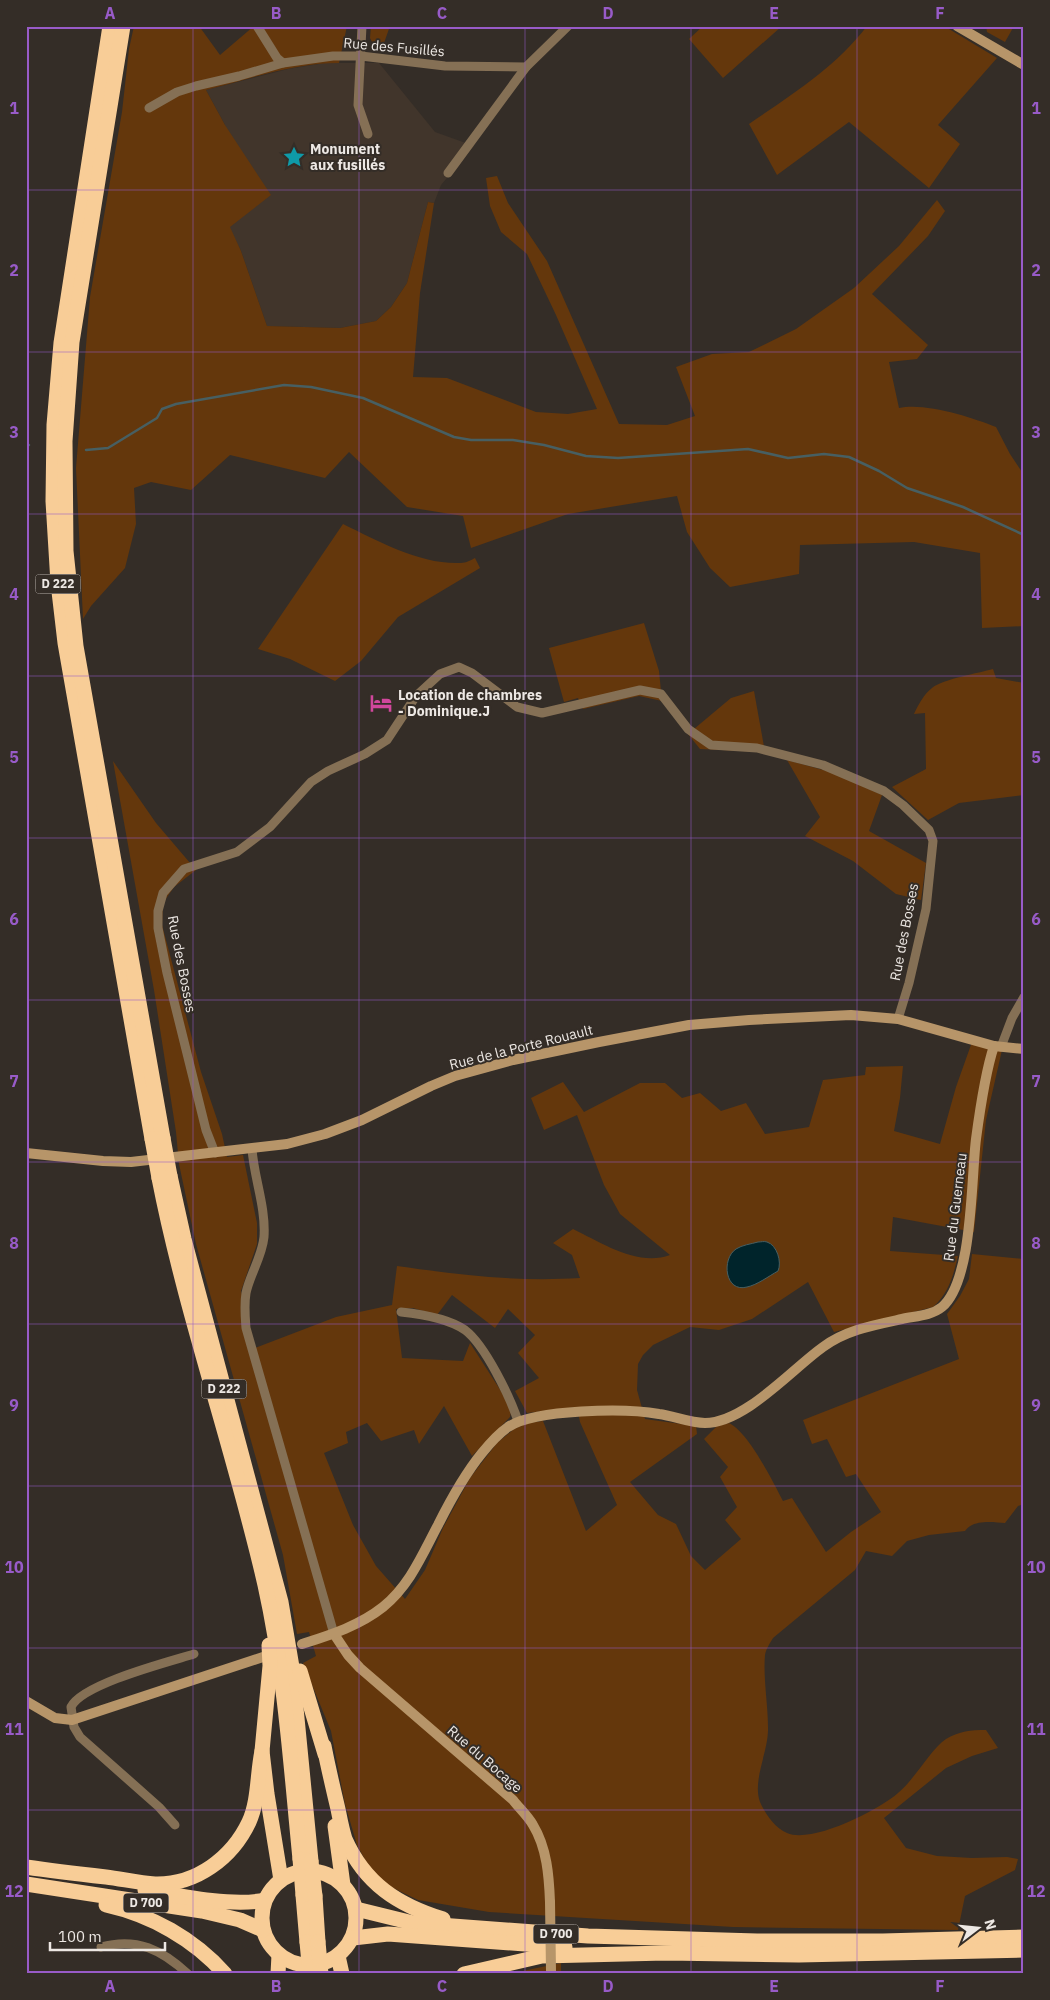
<svg xmlns="http://www.w3.org/2000/svg" width="1050" height="2000" font-family="'IBM Plex Sans',sans-serif">
<style>
.built{fill:#41352b}
.green{fill:#64370c;fill-rule:evenodd}
.water{fill:#00242b;stroke:#475f62}
.lines{fill:none;stroke-linecap:round;stroke-linejoin:round}
.stream{stroke:#475f62;stroke-width:2.5}
.street{stroke:#857055;stroke-width:9}
.secondary{stroke:#b79569;stroke-width:10}
.highway{stroke:#f8cd97;stroke-width:15}
.secondary-bridge{stroke:#b79569;stroke-width:10}
.highway-bridge{stroke:#f8cd97;stroke-width:15}
.grid{fill:none;stroke:#985bc8;stroke-width:1;stroke-opacity:0.55}
.labels{text-anchor:middle;stroke-width:4;stroke-linejoin:round;paint-order:stroke}
.shield{fill:#342d27;stroke:#b6b0ab;stroke-width:1}
.shield-label{font-size:12px;font-weight:bold;fill:#ede8e4}
.street-label{font-size:14px;fill:#ede8e4;stroke:#342d27}
.poi-label{font-size:14px;font-weight:bold;fill:#ede8e4;stroke:#342d27;text-anchor:start}
.neatline{fill:none;stroke:#985bc8;stroke-width:2}
.grid-label{font-size:16px;text-anchor:middle;font-weight:bold;fill:#985bc8}
</style>
<rect width="100%" height="100%" fill="#342d27"/>
<path class="built" d="M325,63H379L435,132L474,146L441,185L434,203L428,202L407,283L391,307L376,321L340,328L267,326L241,251L229,227L225,125L206,90L288,69Z"/>
<g class="green">
<path d="M134,26H199L220,55L254,26H347L339,63C294,63 249,79 206,90L225,125L271,195L230,227L241,251L267,326L340,328L376,321L391,307L407,283L428,202L434,203L420,293L413,377L447,378L536,412L568,414L597,409L556,315L527,254L501,232L490,206L486,178L497,176L508,203L547,261L619,424L667,425L695,416L676,367L712,354L749,352L796,329L854,288L899,246L937,200L945,211L928,236L872,294L928,345L917,359L889,362L899,408C924,402 972,417 996,427L1010,454L1024,475V626L982,628L980,553L914,542L800,545L799,574L730,587L710,568L687,532L677,496L568,514L471,548L463,516L407,507L349,452L325,478L230,455L191,490L151,482L134,488L136,524L125,568L91,606L83,619L76,468L90,297L122,112L129,49Z"/>
<path d="M371,26H390L384,43L375,48L370,38Z"/>
<path d="M703,26H782L723,78L689,39Z"/>
<path d="M867,26H944L997,58L938,125L960,144L929,188L849,122L777,175L749,124C791,95 835,68 867,26Z"/>
<path d="M986,26H1014L1005,42L987,32Z"/>
<path d="M343,524C378,541 421,565 461,563C466,563 471,560 475,558L480,568L398,617L361,661L335,681L290,659L258,649Z"/>
<path d="M644,623L659,671L662,701L639,696L583,709L578,698L564,702L549,648Z"/>
<path d="M993,669L996,678L1024,683V795L959,803L928,820L892,787L926,769L925,713L914,714C918,705 924,694 932,688C943,679 979,673 993,669Z"/>
<path d="M754,691L765,752L700,749L688,734L731,698Z"/>
<path d="M787,760L834,773L882,795L869,831L926,863L921,900L896,894L853,861L805,836L820,817Z"/>
<path d="M113,761L156,823L196,870L174,887L163,903L162,925L201,1072L222,1134L227,1157L243,1155L257,1223V1244L241,1291L255,1348L336,1317L392,1305L397,1266C461,1275 516,1282 580,1278L572,1255L553,1243L573,1229C602,1243 638,1267 670,1255L620,1214L604,1185L577,1115L544,1130L531,1098L563,1082L584,1112L640,1083H665L682,1098L700,1093L721,1111L746,1103L765,1134L809,1127L823,1080L865,1075L866,1067L903,1066L900,1098L894,1131L940,1144L956,1087L972,1042L1002,1050L986,1120L974,1232L893,1217L890,1251L958,1256C953,1276 949,1293 933,1307L834,1332L808,1282L752,1319L719,1330L690,1327L653,1345L643,1355L638,1364L637,1390L645,1419L696,1426L697,1434L630,1482L658,1515L676,1524L691,1556L705,1570L741,1539L725,1520L737,1507L720,1477L728,1467L704,1439L717,1426L729,1423C749,1433 772,1480 783,1501L792,1498L826,1552L851,1532L881,1512L856,1474L846,1477L827,1439L812,1444L803,1420L959,1359L947,1314L960,1296L969,1279L972,1254L1024,1259V1504L1018,1506L1005,1523C993,1522 973,1519 965,1531L929,1535L907,1541L892,1556L866,1551L855,1570L773,1638C770,1643 766,1649 765,1655C763,1678 768,1704 768,1727C769,1751 752,1780 760,1802C765,1814 775,1828 787,1833C812,1844 879,1810 898,1793C915,1779 931,1749 946,1739C960,1731 970,1730 986,1730L998,1748L972,1756L946,1768L884,1818L906,1848L937,1856L972,1858L1007,1857L1018,1859L1015,1870L965,1896L958,1930L733,1927L489,1912L418,1900L385,1884L370,1869L357,1845L345,1804L331,1731L303,1663L316,1656L309,1632L297,1634L283,1555L196,1244L179,1164L176,1132L154,990ZM452,1295L495,1328L508,1309L535,1335L518,1353L539,1378L515,1391L527,1413L577,1407L580,1422L617,1505L586,1531L543,1421L528,1423L514,1429L497,1443L470,1478L443,1528L425,1570L405,1599L376,1566L353,1525L324,1453L348,1443L346,1432L367,1423L381,1441L414,1430L419,1444L444,1406L472,1456L510,1417L511,1411L508,1402L470,1343L463,1361L402,1358L396,1309L413,1308L437,1315Z"/>
<path d="M561,1963V1971L627,1974H508Z"/>
</g>
<path class="water" d="M758,1242C761,1242 764,1241 767,1242C777,1245 782,1262 778,1271C769,1276 757,1285 747,1287C725,1293 721,1259 736,1249C742,1245 751,1244 758,1242Z"/>
<g class="lines">
<g class="stream">
<path d="M26,445H29"/>
<path d="M86,450L108,448L157,418L162,409L176,404L284,385L311,387L363,398L454,437L471,440H513L544,445L586,456L618,458L748,449L788,458L824,454L849,457L879,471L907,488L963,507L1024,535"/>
</g>
<g class="street">
<path d="M257,26L277,58L283,63"/>
<path d="M362,26L358,105L368,134"/>
<path d="M149,108L177,92L196,86L239,76L283,63L333,56H361L445,66L526,67L568,26"/>
<path d="M448,173L526,67"/>
<path d="M1001,1047L1012,1018L1024,997"/>
<path d="M252,1149C254,1178 266,1207 264,1237C262,1257 250,1274 246,1293C244,1305 245,1315 246,1328L334,1634"/>
<path d="M215,1153L206,1130L167,973L158,928V911L163,893L184,869L237,852L270,827L311,782L328,771L365,754L387,740L416,696L440,674L459,667L472,673L517,707L542,713L640,690L661,694L688,729L711,745L757,748L823,765L884,791L903,805L929,830L933,841L926,909L909,983L898,1019"/>
<path d="M401,1312C420,1314 449,1319 465,1330C485,1345 510,1397 518,1421"/>
<path d="M175,1825L159,1807L80,1737L74,1727L71,1707C82,1684 168,1662 194,1654"/>
<path d="M101,1947C137,1937 162,1950 188,1974"/>
</g>
<g class="secondary">
<path d="M957,26L1024,65"/>
<path d="M26,1153L103,1161L131,1162L287,1144L325,1134L362,1120L431,1086L455,1076L513,1060L599,1042L689,1025L749,1020L851,1015L898,1019L994,1046L1024,1049"/>
<path d="M334,1634L348,1655L360,1668L513,1800C519,1808 528,1816 533,1825C547,1848 549,1876 550,1902"/>
<path d="M302,1644C330,1635 359,1626 383,1607C410,1585 422,1555 438,1525C451,1499 464,1475 482,1453C490,1443 498,1434 508,1427C535,1409 626,1408 659,1414C674,1416 690,1423 705,1423C745,1423 792,1369 823,1347C846,1330 874,1325 902,1319C915,1316 931,1316 942,1307C973,1281 971,1179 976,1139C980,1109 985,1073 994,1046"/>
<path d="M26,1701L55,1718L72,1720L263,1657"/>
</g>
<g class="highway">
<path d="M110,26L61,343L54,425L53,501L58,583L65,643L152,1139"/>
<path d="M123,26L72,342L65,441L66,551L76,646L163,1138"/>
<path d="M170,1176L184,1239L281,1602L292,1667L311,1861"/>
<path d="M159,1178C186,1316 234,1449 265,1585C285,1675 291,1768 300,1859"/>
<path d="M269,1645L270,1666L262,1751L267,1794L281,1880"/>
<path d="M300,1671L325,1754"/>
<path d="M324,1746C328,1767 333,1788 338,1809C340,1819 342,1830 345,1839C365,1884 398,1905 443,1919"/>
<path d="M335,1826L343,1885"/>
<path d="M26,1867C53,1871 79,1874 106,1877C122,1879 139,1883 155,1884C196,1885 232,1858 249,1822C259,1800 257,1774 262,1751"/>
<circle cx="309" cy="1918" r="47"/>
<path d="M26,1884L202,1911L240,1920L263,1930"/>
<path d="M145,1890C179,1896 233,1907 265,1900"/>
<path d="M303,1895L307,1942"/>
<path d="M315,1896L318,1942"/>
<path d="M106,1905C151,1915 194,1939 225,1974"/>
<path d="M356,1909L413,1923L588,1936L757,1941H883L1024,1937"/>
<path d="M353,1938L388,1934L565,1947"/>
<path d="M338,1956L342,1974"/>
<path d="M278,1974L279,1955"/>
<path d="M464,1974L542,1956L666,1953L799,1955L1024,1950"/>
</g>
<path class="secondary-bridge" d="M550,1902L551,1971"/>
<g class="highway-bridge">
<path d="M163,1138L170,1176"/>
<path d="M152,1139L159,1178"/>
<path d="M300,1859L303,1895"/>
<path d="M311,1861L315,1896"/>
<path d="M307,1942L310,1974"/>
<path d="M318,1942L321,1974"/>
</g>
</g>
<path class="grid" d="M193,26V1974M359,26V1974M525,26V1974M691,26V1974M857,26V1974M26,190H1024M26,352H1024M26,514H1024M26,676H1024M26,838H1024M26,1000H1024M26,1162H1024M26,1324H1024M26,1486H1024M26,1648H1024M26,1810H1024"/>
<defs>
<g id="sight-bare" transform="scale(1.725)"><path d="M0-6L1.8-2.2L6-1.7L2.9 1.2L3.7 5.4L0 3.3L-3.7 5.4L-2.9 1.2L-6-1.7L-1.8-2.2Z" fill="#0f9aa8" stroke="#342d27" stroke-width="2.5" paint-order="stroke"/></g>
<g id="hotel-bare" transform="scale(1.725)"><path d="M-6-4.5h1.5V1H6V5H4.5V3h-9V5H-6ZM-4 0a1.8 1.8 0 1 1 3.6 0ZM.5 0V-2.5h3Q6-2.5 6 0Z" fill="#d1479c" stroke="#342d27" stroke-width="2.5" paint-order="stroke"/></g>
</defs>
<g fill-rule="evenodd">
<use href="#sight-bare" x="294" y="157"/>
<use href="#hotel-bare" x="381" y="703"/>
</g>
<g class="labels">
<g class="shield">
<rect x="35.5" y="574.5" width="45" height="19" rx="4"/>
<rect x="201.5" y="1379.5" width="45" height="19" rx="4"/>
<rect x="123.5" y="1893.5" width="45" height="19" rx="4"/>
<rect x="533.5" y="1924.5" width="45" height="19" rx="4"/>
</g>
<g class="shield-label">
<text x="58" y="588">D 222</text>
<text x="224" y="1393">D 222</text>
<text x="146" y="1907">D 700</text>
<text x="556" y="1938">D 700</text>
</g>
<g class="street-label">
<text transform="translate(394 47) rotate(5)" y="5">Rue des Fusillés</text>
<text transform="translate(904 932) rotate(-79)" y="5">Rue des Bosses</text>
<text transform="translate(182 964) rotate(79)" y="5">Rue des Bosses</text>
<text transform="translate(521 1047) rotate(-14)" y="5">Rue de la Porte Rouault</text>
<text transform="translate(955 1207) rotate(-83)" y="5">Rue du Guerneau</text>
<text transform="translate(485 1759) rotate(41)" y="5">Rue du Bocage</text>
</g>
<g class="poi-label">
<text x="310" y="154">Monument<tspan x="310" dy="16">aux fusillés</tspan></text>
<text x="398" y="700">Location de chambres<tspan x="398" dy="16">- Dominique.J</tspan></text>
</g>
</g>
<rect width="1050" height="2000" fill="none" stroke="#342d27" stroke-width="55"/>
<g transform="translate(978 1928) rotate(74)" stroke="#342d27" stroke-width="4" paint-order="stroke">
<path d="M0-4L9 19L0 12L-9 19Z" fill="#ede8e4"/>
<text y="-8" font-size="14" font-weight="bold" text-anchor="middle" fill="#ede8e4">N</text>
</g>
<path d="M50 1942v8h115v-8" fill="none" stroke="#ede8e4" stroke-width="2.5"/>
<text x="58" y="1942" font-size="15" fill="#ede8e4" stroke="#342d27" stroke-width="4" paint-order="stroke">100 m</text>
<rect x="28" y="28" width="994" height="1944" class="neatline"/>
<g class="grid-label">
<text x="110" y="19">A</text>
<text x="276" y="19">B</text>
<text x="442" y="19">C</text>
<text x="608" y="19">D</text>
<text x="774" y="19">E</text>
<text x="940" y="19">F</text>
<text x="14" y="114">1</text>
<text x="1036" y="114">1</text>
<text x="14" y="276">2</text>
<text x="1036" y="276">2</text>
<text x="14" y="438">3</text>
<text x="1036" y="438">3</text>
<text x="14" y="600">4</text>
<text x="1036" y="600">4</text>
<text x="14" y="763">5</text>
<text x="1036" y="763">5</text>
<text x="14" y="925">6</text>
<text x="1036" y="925">6</text>
<text x="14" y="1087">7</text>
<text x="1036" y="1087">7</text>
<text x="14" y="1249">8</text>
<text x="1036" y="1249">8</text>
<text x="14" y="1411">9</text>
<text x="1036" y="1411">9</text>
<text x="14" y="1573">10</text>
<text x="1036" y="1573">10</text>
<text x="14" y="1735">11</text>
<text x="1036" y="1735">11</text>
<text x="14" y="1897">12</text>
<text x="1036" y="1897">12</text>
<text x="110" y="1992">A</text>
<text x="276" y="1992">B</text>
<text x="442" y="1992">C</text>
<text x="608" y="1992">D</text>
<text x="774" y="1992">E</text>
<text x="940" y="1992">F</text>
</g>
</svg>
